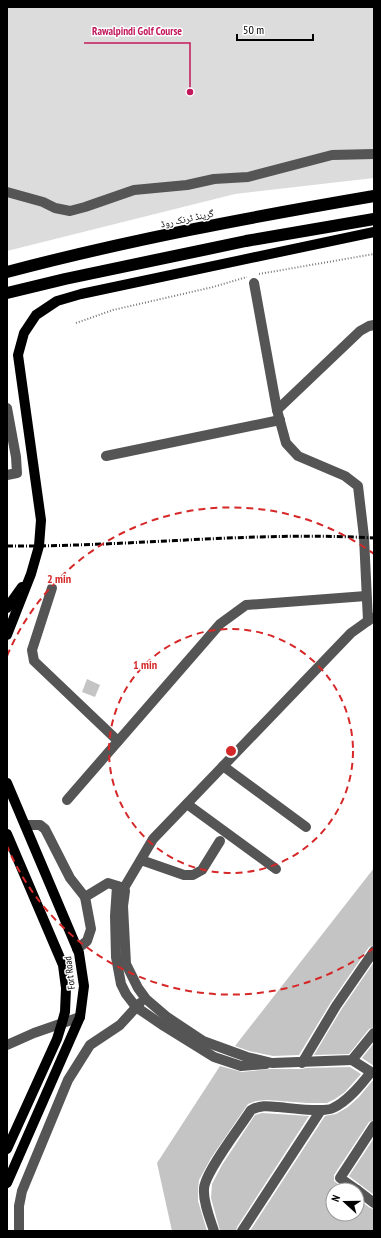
<svg xmlns="http://www.w3.org/2000/svg" width="381" height="1238" font-family="'PT Sans Narrow','Noto Naskh Arabic',sans-serif">
<style>
.green{fill:#dcdcdc}
.building{fill:#c4c4c4}
.lines{fill:none;stroke-linecap:round;stroke-linejoin:round}
.path{stroke:#777;stroke-width:2;stroke-dasharray:1 2;stroke-linecap:butt}
.minor{stroke:#555;stroke-width:10}
.major{stroke:#000;stroke-width:10}
.highway{stroke:#000;stroke-width:12}
.rail{stroke:#000;stroke-width:3;stroke-dasharray:6 2 1 2;stroke-linecap:butt}
.ring{fill:none;stroke:#d62828;stroke-width:2;stroke-dasharray:7 5}
.labels{text-anchor:middle;stroke-width:3;stroke-linejoin:round;paint-order:stroke}
.street-label{font-size:10px;fill:#000;stroke:#fff}
.centre{fill:#d62828;stroke:#fff;stroke-width:2}
.ring-label{font-size:12px;text-anchor:middle;font-weight:bold;fill:#d62828;stroke:#fff;stroke-width:3;stroke-linejoin:round;paint-order:stroke}
.leader{fill:none;stroke:#c2185b;stroke-width:1.5}
.callout-dot{fill:#c2185b;stroke:#fff;stroke-width:1.5}
.callout-label{font-size:11px;text-anchor:middle;font-weight:bold;fill:#c2185b;stroke:#fff;stroke-width:3;stroke-linejoin:round;paint-order:stroke}
</style>
<rect width="100%" height="100%" fill="#fff"/>
<path class="green" d="M7,7H374V178L235,194L7,251Z"/>
<g class="building">
<path d="M87,679L100,685L95,697L82,692Z"/>
<path d="M374,868V945L369,947L331,1002L299,1055L273,1056L249,1051L235,1046Z"/>
<path d="M374,962V1027L369,1029L349,1054L314,1055L341,1010Z"/>
<path d="M374,1043V1066L362,1058Z"/>
<path d="M220,1066L242,1072L270,1069H302L306,1068L350,1067L361,1074L345,1092L335,1099L327,1103H307L267,1100L256,1101L248,1104L211,1158L199,1180L198,1189V1201L207,1231H172L157,1163Z"/>
<path d="M374,1079V1120L369,1122L334,1175V1181L346,1190H333V1214H357V1198L370,1208L374,1209V1231H250L325,1116L336,1114L348,1107L359,1097Z"/>
<path d="M262,1113L309,1116L237,1227L236,1231H220L211,1198L212,1184L222,1165L255,1115Z"/>
<path d="M374,1138V1195L349,1176Z"/>
</g>
<g class="lines">
<g class="path">
<path d="M259,274L374,254"/>
<path d="M76,323L113,310L213,287L247,277"/>
</g>
<g class="minor">
<path d="M7,192L43,202L55,208L70,211L85,207L134,190L187,185L214,179L248,177L332,155L374,154"/>
<path d="M254,283L277,410L286,443L298,456L345,476L358,486L364,537L368,621"/>
<path d="M7,408L16,457L17,473L7,475"/>
<path d="M277,410L360,331L369,326L374,325"/>
<path d="M106,456L280,420"/>
<path d="M52,588L32,650L34,661L118,741"/>
<path d="M223,766L306,827"/>
<path d="M67,800L220,624L246,605L366,596"/>
<path d="M187,804L276,869"/>
<path d="M25,825H40L45,829L70,878L85,897L91,929L87,941L77,949"/>
<path d="M141,860L184,875H193L202,870L220,841"/>
<path d="M117,886L115,916L116,957L121,984L126,994L136,1007L164,1026L214,1057L241,1066L266,1064"/>
<path d="M124,888L153,839L351,633L372,618"/>
<path d="M85,897L108,883L124,888L125,891L123,906L126,964L138,988L146,999L167,1017L203,1041L247,1057L272,1063L352,1060L374,1033"/>
<path d="M7,1045L34,1033L80,1017"/>
<path d="M302,1063L336,1006L374,951"/>
<path d="M357,1190L340,1178L374,1126"/>
<path d="M357,1190L374,1203"/>
<path d="M19,1231V1206L22,1191L68,1080L90,1045L120,1025L140,1003"/>
<path d="M214,1231C210,1219 203,1202 204,1189C204,1173 241,1126 251,1110C260,1105 268,1106 278,1107C290,1108 324,1113 333,1108C348,1101 361,1085 371,1072L352,1060"/>
<path d="M242,1231L321,1110"/>
</g>
<g class="major">
<path d="M7,608L22,587"/>
<path d="M7,635L31,574L39,546L41,520L18,355L24,333L36,315L57,301L81,294L374,232"/>
<path d="M7,783L79,953L84,986L80,1017L7,1183"/>
<path d="M7,834L63,965L66,988L65,1012L62,1023L57,1039L7,1149"/>
</g>
<g class="highway">
<path d="M7,272C128,240 251,217 374,196"/>
<path d="M7,293L65,279L246,241L374,219"/>
</g>
<path class="rail" d="M7,546C129,547 252,531 374,538"/>
</g>
<g class="ring">
<circle cx="231" cy="751" r="122"/>
<path d="M374 948A243 243 0 0 1 7 846M7 656A243 243 0 0 1 374 554"/>
</g>
<g class="labels">
<g class="street-label">
<text transform="translate(187 218) rotate(-12)" y="4">گرینڈ ٹرنک روڈ</text>
<text transform="translate(69 973) rotate(-97)" y="4">Fort Road</text>
</g>
</g>
<circle cx="231" cy="751" r="6" class="centre"/>
<g class="ring-label">
<text x="59" y="583">2 min</text>
<text x="145" y="669">1 min</text>
</g>
<path class="leader" d="M190 92L190 43H84"/>
<circle class="callout-dot" cx="190" cy="92" r="4"/>
<g class="callout-label">
<text x="137" y="35">Rawalpindi Golf Course</text>
</g>
<rect width="381" height="1238" fill="none" stroke="#000000" stroke-width="16"/>
<g transform="translate(345 1202) rotate(291)"><circle r="19" fill="#ffffff" stroke="#999999"/>
<path d="M0-3L7 15L0 10L-7 15Z" fill="#000000"/>
<text y="-6" font-size="11" font-weight="bold" text-anchor="middle" fill="#000000">N</text>
</g>
<path d="M237 34v6h76v-6" fill="none" stroke="#000000" stroke-width="2"/>
<text x="243" y="34" font-size="12" fill="#000000" stroke="#ffffff" stroke-width="3" paint-order="stroke">50 m</text>
</svg>
